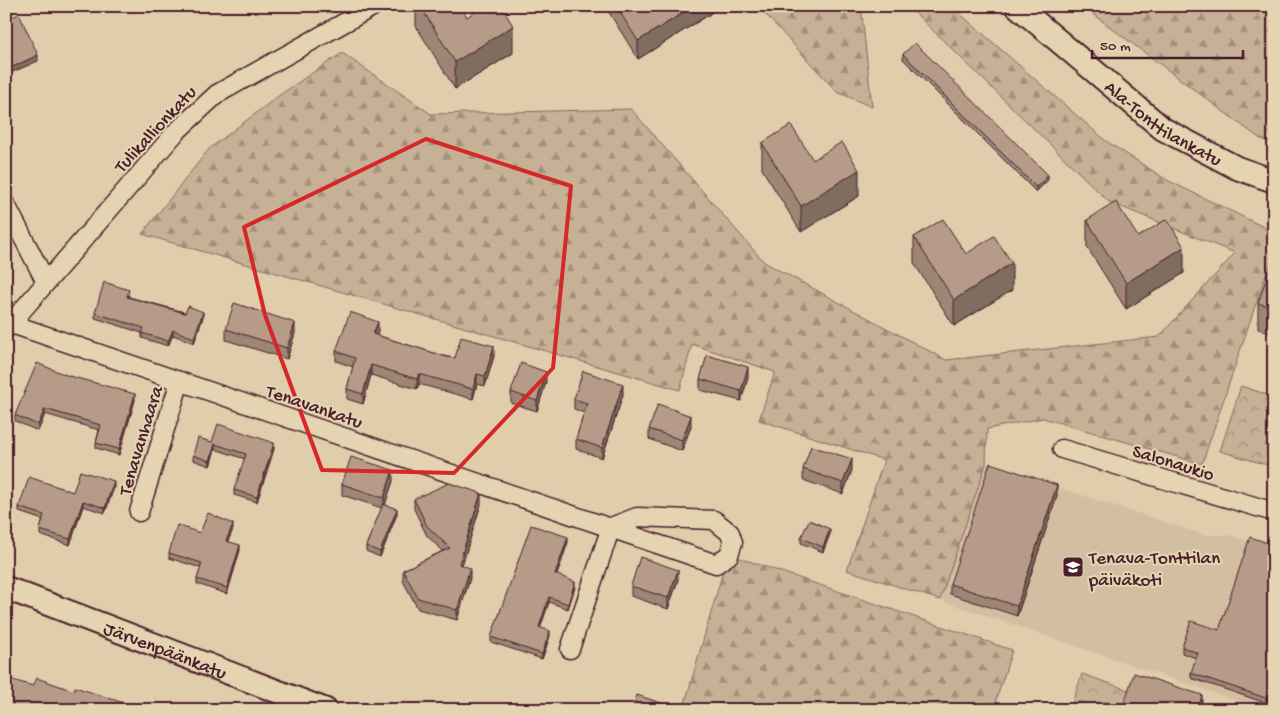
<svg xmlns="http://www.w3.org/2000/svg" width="1280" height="716" font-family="'Gochi Hand',sans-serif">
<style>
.built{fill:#d3bea1}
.forest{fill:url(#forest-firs);stroke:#886860}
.park{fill:url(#park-crowns);stroke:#886860}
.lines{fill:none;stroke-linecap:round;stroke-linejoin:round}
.minor-casing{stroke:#4a1f2b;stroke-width:21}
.tertiary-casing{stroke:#4a1f2b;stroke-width:26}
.minor{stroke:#e5d4b1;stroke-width:18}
.tertiary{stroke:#e5d4b1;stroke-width:22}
.wall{fill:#9d8675;stroke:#4a1f2b}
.shaded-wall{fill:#7f6d5f;stroke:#4a1f2b}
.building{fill:#b69c88;stroke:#4a1f2b}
.marked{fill:none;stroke:#d62828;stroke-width:4;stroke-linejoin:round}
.labels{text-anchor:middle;stroke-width:4;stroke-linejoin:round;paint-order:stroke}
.street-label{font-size:19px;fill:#4a1f2b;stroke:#e5d4b1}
.poi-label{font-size:19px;fill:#4a1f2b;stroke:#e5d4b1;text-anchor:start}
</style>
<defs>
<pattern id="forest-firs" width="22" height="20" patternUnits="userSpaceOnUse" patternTransform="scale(1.25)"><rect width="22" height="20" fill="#c6b096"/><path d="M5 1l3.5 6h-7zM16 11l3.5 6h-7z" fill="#a38f7b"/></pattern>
<pattern id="park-crowns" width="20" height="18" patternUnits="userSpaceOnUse" patternTransform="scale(1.25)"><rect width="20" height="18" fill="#c6b096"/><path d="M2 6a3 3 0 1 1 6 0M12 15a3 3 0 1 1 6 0" fill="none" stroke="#a38f7b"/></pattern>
</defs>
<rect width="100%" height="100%" fill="#dfcdac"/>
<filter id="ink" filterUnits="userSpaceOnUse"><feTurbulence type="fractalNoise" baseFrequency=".02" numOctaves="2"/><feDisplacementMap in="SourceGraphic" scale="10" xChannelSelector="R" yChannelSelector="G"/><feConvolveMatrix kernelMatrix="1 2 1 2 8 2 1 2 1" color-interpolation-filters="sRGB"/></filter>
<g filter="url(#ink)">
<path class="built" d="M986,464L1205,535H1228L1274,549V710H1264L940,600Z"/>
<g class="forest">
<path d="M758,6H861L872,107L837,92Z"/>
<path d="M910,6H951L1106,141L1167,180L1274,232V250L1202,464L1043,418L987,429L986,464L940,600L847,570L884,460L759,420L775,372L692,344L680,390L142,234L209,149L281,94L342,53L431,114L631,109L764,262L946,360L1159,337L1235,253L1109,202L910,8Z"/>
<path d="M1082,6H1274V144L1259,138Z"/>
<path d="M728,554L1012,650L993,710H683Z"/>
</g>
<g class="park">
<path d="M1241,386L1274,397V467L1220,451Z"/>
<path d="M1082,674L1134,692L1128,710H1070Z"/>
</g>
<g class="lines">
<g class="minor-casing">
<g id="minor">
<path d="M6,205L46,282"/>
<path d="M6,322L716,564L729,555L733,542L730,533L714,520L637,517L611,527L570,649"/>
<path d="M6,329L176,132L217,94L374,6"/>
<path d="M1062,449L1274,512"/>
<path d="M139,512L180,381"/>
</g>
</g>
<g class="tertiary-casing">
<g id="tertiary">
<path id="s1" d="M1017,6L1163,129L1237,168L1274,181"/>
<path id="s2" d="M6,588L326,710"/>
</g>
</g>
<use href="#minor" class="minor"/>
<use href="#tertiary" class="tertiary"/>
</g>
<g class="wall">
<path d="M416,6H460L467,17L513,53L455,89L416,26Z"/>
<path d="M605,6H718L710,14L638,59Z"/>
<path d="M903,54L1048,180L1036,192L903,59Z"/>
<path d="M762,143L859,196L801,232L762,169Z"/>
<path d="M1087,220L1138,237L1184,273L1126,309L1087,247Z"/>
<path d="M914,237L966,254L1012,290L954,326L914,263Z"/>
<path d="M1274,256V334L1258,329V303Z"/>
<path d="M129,295V297L203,317L194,343L173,335L168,346L142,338V333L95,318V313Z"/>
<path d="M226,329L295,333L287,359L226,340Z"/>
<path d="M378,332L376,335L447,357L455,358L494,356L485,386L477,384L473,399L419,384L417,389L371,375L363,404L347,399V389L353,367L336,361V351Z"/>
<path d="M66,375L135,400L119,455L96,448V443L99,430L45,414L38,431L15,421V415Z"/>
<path d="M748,378L741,401L700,390V379Z"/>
<path d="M546,382L537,411L511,403V392Z"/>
<path d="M623,395L602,458L576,449V439L584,413L574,409V399Z"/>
<path d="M691,426L682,451L649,439V429Z"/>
<path d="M212,442L274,449L257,502L234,495V490L245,459L215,449L210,466L193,460V455Z"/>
<path d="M803,469L852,470L843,494L803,480Z"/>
<path d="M393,481L385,504L397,514L380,557L366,551V546L382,508L342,495V484Z"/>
<path d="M114,487L105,513L83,506L70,545L40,535V530L43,520L19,512V507L73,492Z"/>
<path d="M1057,496L1017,616L950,594V584Z"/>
<path d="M414,499L481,504L462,565L470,578L457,620L418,609L403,581V570L443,551L427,536L414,509Z"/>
<path d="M233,529L228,541L240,550L227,594L197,584V579L201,568L169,558V553L200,533Z"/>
<path d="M830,534L823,552L801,543V538Z"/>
<path d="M568,542L557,575L575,587L568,609L549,602L540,628L550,636L542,659L491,642V637Z"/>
<path d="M1274,545V680L1266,703L1191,678V673L1196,658L1182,653V647L1219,630Z"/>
<path d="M678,580L668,609L631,596V586Z"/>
</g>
<g class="shaded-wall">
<path d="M694,6H718L710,14L638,59V41Z"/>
<path d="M513,26V53L455,89V62Z"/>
<path d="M38,55V61L6,75V70Z"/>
<path d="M859,170V196L801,232V206Z"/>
<path d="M1048,175V180L1036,192V187Z"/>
<path d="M1184,247V273L1126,309V283Z"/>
<path d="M1012,263V290L954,326V300Z"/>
<path d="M203,312V317L194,343V338Z"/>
<path d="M378,322V332L373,344V334Z"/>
<path d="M295,323V333L287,359V348Z"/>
<path d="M173,330V335L168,346V341Z"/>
<path d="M494,346V356L485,386V376Z"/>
<path d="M371,365V375L363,404V394Z"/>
<path d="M748,367V378L741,401V391Z"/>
<path d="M546,372V382L537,411V401Z"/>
<path d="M419,374V384L417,389V379Z"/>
<path d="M477,374V384L473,399V389Z"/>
<path d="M623,384V395L602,458V448Z"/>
<path d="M135,394V400L119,455V449Z"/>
<path d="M45,409V414L38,431V425Z"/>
<path d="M691,416V426L682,451V440Z"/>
<path d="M274,443V449L257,502V497Z"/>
<path d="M215,444V449L210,466V461Z"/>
<path d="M852,459V470L843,494V483Z"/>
<path d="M393,470V481L384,508V498Z"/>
<path d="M114,481V487L105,513V508Z"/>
<path d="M1057,485V496L1017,616V606Z"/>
<path d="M481,493V504L459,575V564Z"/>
<path d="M83,501V506L70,545V539Z"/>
<path d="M397,509V514L380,557V552Z"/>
<path d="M233,524V529L226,546V541Z"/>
<path d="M830,529V534L823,552V547Z"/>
<path d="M568,537V542L555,580V574Z"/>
<path d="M240,545V550L227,594V588Z"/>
<path d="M470,568V578L457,620V610Z"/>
<path d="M678,570V580L668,609V598Z"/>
<path d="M575,582V587L568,609V604Z"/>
<path d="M549,597V602L539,632V627Z"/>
<path d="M550,631V636L542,659V654Z"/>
<path d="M1274,675V680L1266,703V698Z"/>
<path d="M1202,695V710H1198Z"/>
</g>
<g class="building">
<path d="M420,6H460L467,17L483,6H501L513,26L455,62Z"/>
<path d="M616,6H694L638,41Z"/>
<path d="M19,14L38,55L6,70V20Z"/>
<path d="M915,43L1048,175L1036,187L903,54Z"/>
<path d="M791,125L813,160L842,142L859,170L801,206L762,143Z"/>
<path d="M1116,202L1138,237L1167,219L1184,247L1126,283L1087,220Z"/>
<path d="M943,219L966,254L994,236L1012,263L954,300L914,237Z"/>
<path d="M1274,256V308L1258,303Z"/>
<path d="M104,282L129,290L127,297L185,313L188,306L203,312L194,338L173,330L168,341L142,333L144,328L95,313Z"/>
<path d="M234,303L295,323L287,348L226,329Z"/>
<path d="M350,312L378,322L373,334L447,357L455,358L461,337L494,346L485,376L477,374L473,389L419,374L417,379L371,365L363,394L347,389L355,358L336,351Z"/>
<path d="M707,355L748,367L741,391L700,379Z"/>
<path d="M37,363L66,375L135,394L119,449L96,443L101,425L45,409L38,425L15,415Z"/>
<path d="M521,363L546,372L537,401L511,392Z"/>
<path d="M583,371L623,384L602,448L576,439L587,403L574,399Z"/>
<path d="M658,404L691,416L682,440L649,429Z"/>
<path d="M218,424L274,443L257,497L234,490L246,454L215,444L210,461L193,455L198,438L212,442Z"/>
<path d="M811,446L852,459L843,483L803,469Z"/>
<path d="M351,457L393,470L384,498L342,484Z"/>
<path d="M990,463L1057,485L1017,606L950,584Z"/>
<path d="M80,471L114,481L105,508L83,501L70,539L40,530L44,515L19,507L29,477L73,492Z"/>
<path d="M449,483L481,493L459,564L470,568L457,610L418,598L403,570L450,548L427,526L414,499Z"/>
<path d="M383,504L397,509L380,552L366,546Z"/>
<path d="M208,513L233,524L226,541L240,545L227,588L197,579L202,563L169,553L177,525L200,533Z"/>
<path d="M809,520L830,529L823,547L801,538Z"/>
<path d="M531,525L568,537L555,574L575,582L568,604L549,597L539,627L550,631L542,654L491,637Z"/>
<path d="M1250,537L1274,545V675L1266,698L1191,673L1198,653L1182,647L1191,621L1219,630Z"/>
<path d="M640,557L678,570L668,598L631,586Z"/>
<path d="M1134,673L1202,695L1198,710H1122Z"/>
<path d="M6,678L33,686L37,678L74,691L75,687L133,706L131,710H132H6Z"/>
<path d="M637,695L670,706L669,710H632Z"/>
</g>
</g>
<path class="marked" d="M426,139L571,186L553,368L454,473L322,470L265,315L244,227Z"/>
<defs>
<g id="school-square" transform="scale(1.125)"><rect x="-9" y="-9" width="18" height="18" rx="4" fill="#4a1f2b" stroke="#e5d4b1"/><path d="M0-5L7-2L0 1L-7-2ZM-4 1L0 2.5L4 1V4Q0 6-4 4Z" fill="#fff"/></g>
</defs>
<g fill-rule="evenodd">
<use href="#school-square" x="1073" y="567"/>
</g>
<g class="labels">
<g class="street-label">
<text dy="7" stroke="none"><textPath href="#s1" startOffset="188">Ala-Tonttilankatu</textPath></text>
<text transform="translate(154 128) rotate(-47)" y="7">Tulikallionkatu</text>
<text transform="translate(315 405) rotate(19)" y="7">Tenavankatu</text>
<text transform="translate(139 440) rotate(-73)" y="7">Tenavanhaara</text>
<text transform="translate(1174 461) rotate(17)" y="7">Salonaukio</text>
<text dy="7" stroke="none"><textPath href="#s2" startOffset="171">Järvenpäänkatu</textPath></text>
</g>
<g class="poi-label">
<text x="1089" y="563">Tenava-Tonttilan<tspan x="1089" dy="22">päiväkoti</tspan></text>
</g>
</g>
<rect width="1280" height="716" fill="none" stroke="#e5d4b1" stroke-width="25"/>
<rect x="12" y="12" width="1255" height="691" fill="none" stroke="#4a1f2b" stroke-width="2" filter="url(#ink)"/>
<path d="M1092 50v8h151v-8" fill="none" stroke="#4a1f2b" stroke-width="2.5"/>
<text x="1100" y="50" font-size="15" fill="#4a1f2b" stroke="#e5d4b1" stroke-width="4" paint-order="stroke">50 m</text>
</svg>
